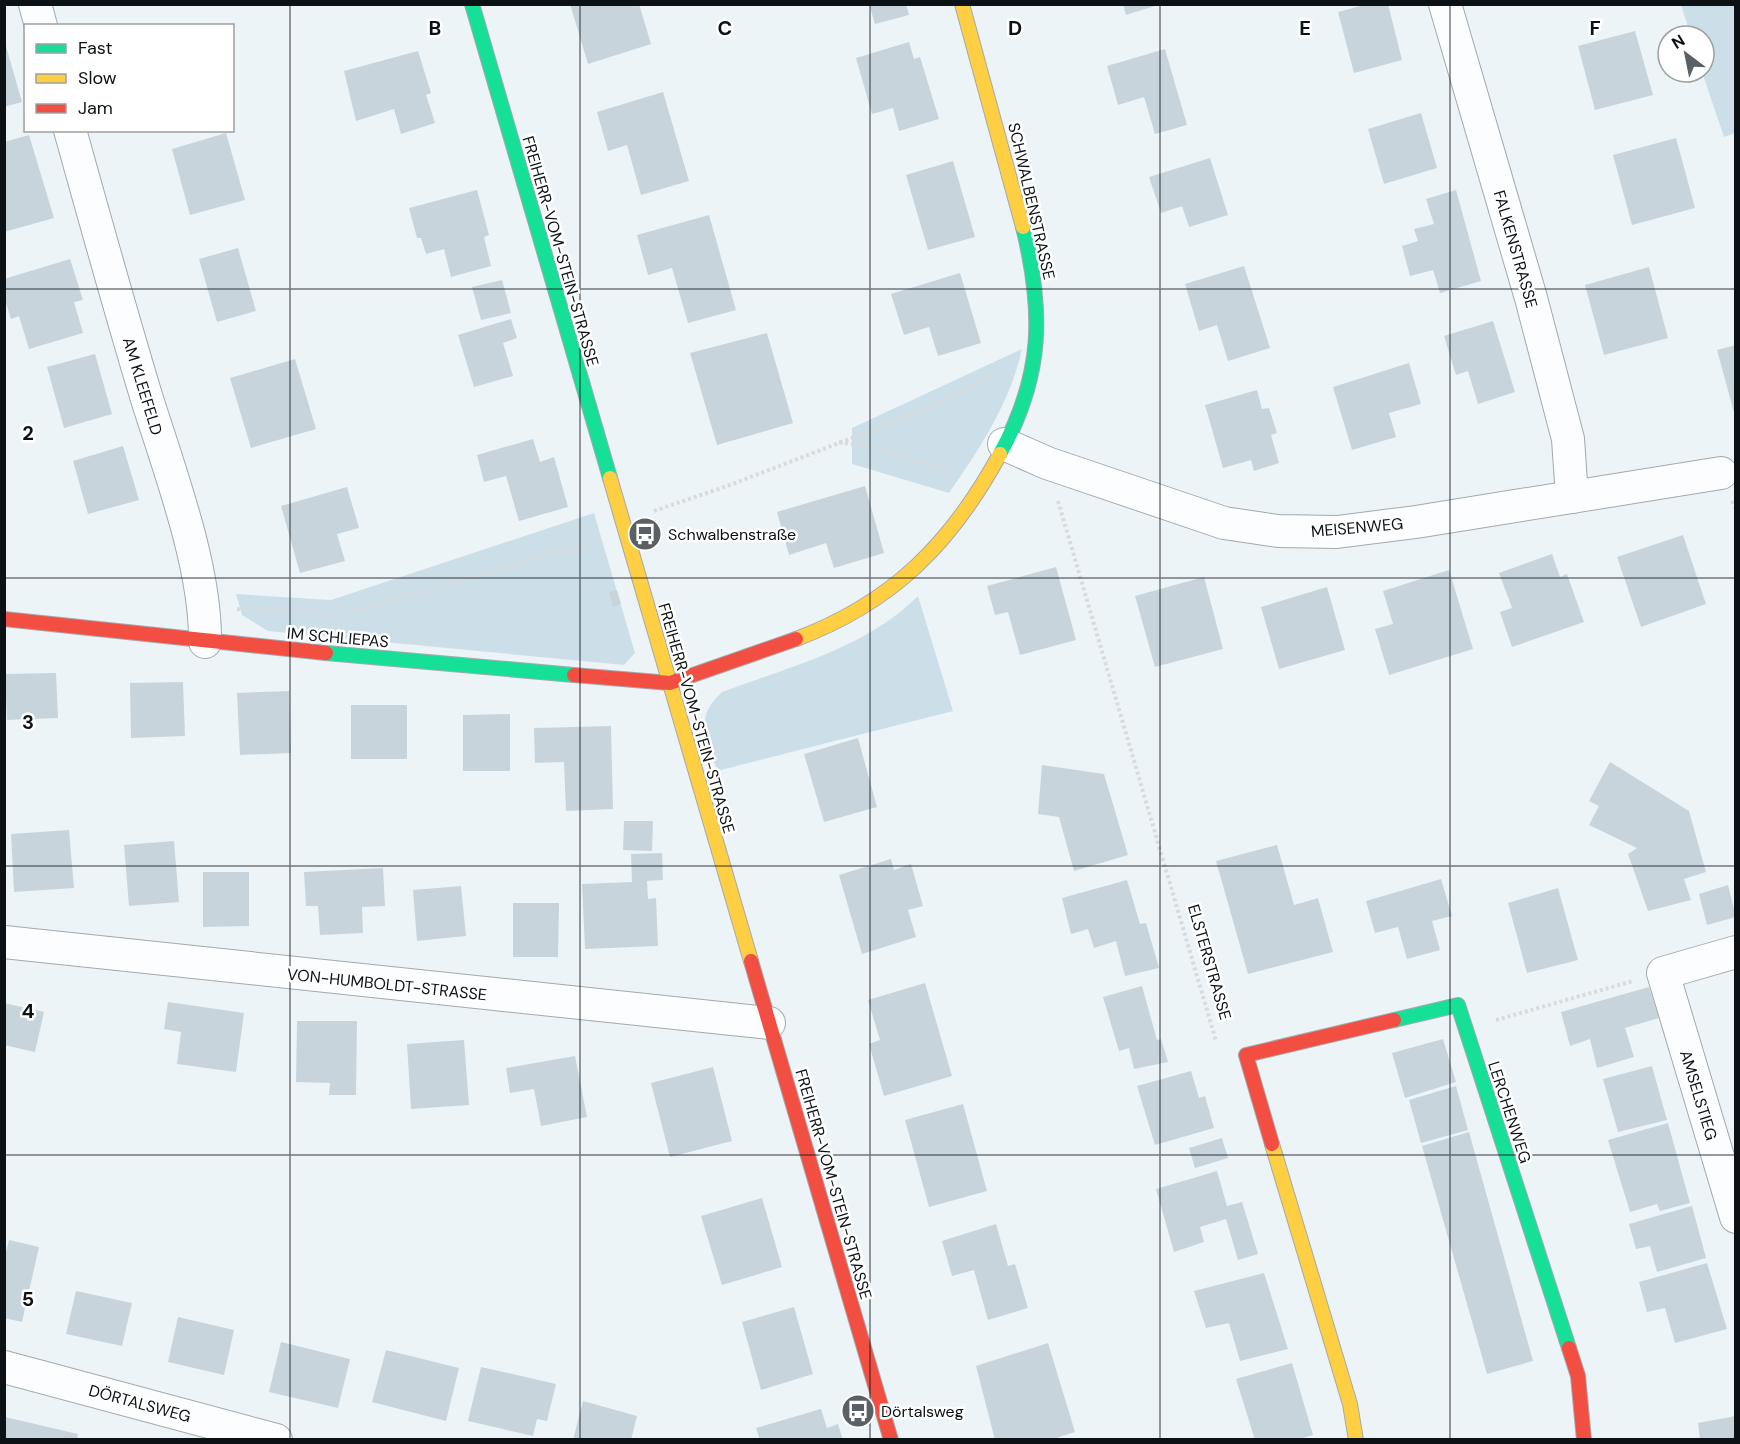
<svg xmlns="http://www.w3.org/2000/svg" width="1740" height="1444" font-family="'DM Sans',sans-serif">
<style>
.green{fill:#ccdfe9}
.building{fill:#c8d4db}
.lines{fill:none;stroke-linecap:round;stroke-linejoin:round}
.street-casing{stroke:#a3a9ad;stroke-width:34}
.fast-casing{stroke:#a3a9ad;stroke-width:16}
.slow-casing{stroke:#a3a9ad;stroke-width:16}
.jam-casing{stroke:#a3a9ad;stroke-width:16}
.path{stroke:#d8dadc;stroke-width:4;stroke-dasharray:3 3;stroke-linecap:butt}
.street{stroke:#fcfdfe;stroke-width:32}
.fast{stroke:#16e098;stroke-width:14}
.slow{stroke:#ffcf43;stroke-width:14}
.jam{stroke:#f24e42;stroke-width:14}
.grid{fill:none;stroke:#0b1114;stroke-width:1.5;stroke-opacity:0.55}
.labels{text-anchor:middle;stroke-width:5;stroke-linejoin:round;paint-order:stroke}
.street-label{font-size:16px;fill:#0b1114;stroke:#fff}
.poi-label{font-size:16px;fill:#0b1114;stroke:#fff;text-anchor:start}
.grid-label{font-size:20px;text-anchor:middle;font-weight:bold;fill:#0b1114;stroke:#fff;stroke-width:5;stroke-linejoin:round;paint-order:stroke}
</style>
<rect width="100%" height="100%" fill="#ecf4f8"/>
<g class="green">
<path d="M1681,5H1735V133L1724,137L1702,72L1704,36H1691Z"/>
<path d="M1022,349C1010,403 980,448 949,493L852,464V428Z"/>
<path d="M594,513L635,653L624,665L268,631L242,615L236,594L331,600Z"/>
<path d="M918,596L953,711L717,771C708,737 692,720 722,692C789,667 866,648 918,596Z"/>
</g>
<g class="building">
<path d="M570,4H639L651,44L588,64Z"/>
<path d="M869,4H906L909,15L875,24Z"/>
<path d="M1123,4H1157L1158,5L1126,15Z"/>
<path d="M1367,4H1388L1402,60L1354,73L1338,12Z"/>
<path d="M1635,31L1653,95L1595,110L1578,46Z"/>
<path d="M4,39L22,102L4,107Z"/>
<path d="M909,42L914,59L920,57L939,119L899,131L893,108L872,114L856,58Z"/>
<path d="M1165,49L1187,125L1155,134L1144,97L1118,105L1107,66Z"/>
<path d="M418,51L431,93L426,95L435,123L401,134L394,109L356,121L344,71Z"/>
<path d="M663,92L689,181L641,195L627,145L608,151L597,112Z"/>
<path d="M1421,113L1437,168L1384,184L1368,129Z"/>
<path d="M226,133L245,200L190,215L172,149Z"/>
<path d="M29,135L54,218L4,232V142Z"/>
<path d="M1676,138L1695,208L1632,225L1613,155Z"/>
<path d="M1210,158L1228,215L1189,227L1182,206L1161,213L1149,177Z"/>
<path d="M953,161L975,237L928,250L906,175Z"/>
<path d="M477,190L489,235L484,237L491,266L451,277L444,249L426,254L421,238H417L409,208Z"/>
<path d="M1456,190L1481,281L1440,293L1433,270L1410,276L1402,246L1418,241L1414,229L1434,224L1426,199Z"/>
<path d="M709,215L736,310L688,323L672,268L648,275L637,235Z"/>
<path d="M238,248L256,311L217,322L199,259Z"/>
<path d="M70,259L83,300L74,302L83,333L29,349L19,316L11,319L4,297V279Z"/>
<path d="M1244,266L1270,348L1228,361L1217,325L1199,331L1185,284Z"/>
<path d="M1649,267L1668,338L1604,355L1585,285Z"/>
<path d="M960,273L981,343L938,356L929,327L904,335L891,294Z"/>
<path d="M502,280L511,313L481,320L472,287Z"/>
<path d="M511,319L517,338L503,343L513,376L474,387L458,335Z"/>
<path d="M1493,321L1515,392L1478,404L1468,371L1456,375L1444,336Z"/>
<path d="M767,333L793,423L717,445L690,353Z"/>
<path d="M1736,345V416H1735L1717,350Z"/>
<path d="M95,354L112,414L64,428L47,367Z"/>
<path d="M295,359L316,429L251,448L230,378Z"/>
<path d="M1409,363L1421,404L1389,413L1396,437L1352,450L1333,387Z"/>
<path d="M1257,390L1262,409L1269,408L1277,433L1271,435L1279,463L1254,471L1251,460L1223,468L1205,405Z"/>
<path d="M533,439L540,462L554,457L568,507L519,521L506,476L484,482L477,455Z"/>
<path d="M123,446L139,500L88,514L73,461Z"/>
<path d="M865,486L884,553L834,568L826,543L789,555L777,512Z"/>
<path d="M347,487L359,528L337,534L345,561L300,573L281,506Z"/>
<path d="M1683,535L1706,604L1641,627L1617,557Z"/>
<path d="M1552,554L1560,577L1567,574L1584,622L1512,647L1500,612L1512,608L1499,573Z"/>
<path d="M1056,567L1076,640L1020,655L1008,612L995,615L987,586Z"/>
<path d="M1449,570L1473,649L1389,675L1375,629L1393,624L1383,591Z"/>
<path d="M1204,577L1223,649L1155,667L1135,596Z"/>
<path d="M1327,587L1345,650L1279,669L1261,607Z"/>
<path d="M617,590L621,604L613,607L609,592Z"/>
<path d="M56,673L58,718L7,720L5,674Z"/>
<path d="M183,682L185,736L131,738L130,683Z"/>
<path d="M289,691L291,753L240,755L237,693Z"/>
<rect x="351" y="705" width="56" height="54"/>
<path d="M510,714V771H463V715Z"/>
<path d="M611,726L613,809L566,811L564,762L535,763L534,728Z"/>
<path d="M858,738L877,807L824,822L804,754Z"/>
<path d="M1610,762L1689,811L1706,872L1684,879L1691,900L1648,911L1628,854L1637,848L1589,825L1599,806L1589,801Z"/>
<path d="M1042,765L1104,774L1128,855L1074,871L1059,817L1038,814Z"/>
<path d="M624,821H653L652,851L623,850Z"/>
<path d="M69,830L74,888L14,892L11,834Z"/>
<path d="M174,841L179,902L129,906L124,845Z"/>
<path d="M1277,845L1294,905L1318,898L1333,952L1248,974L1216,861Z"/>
<path d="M662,853L663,880L647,881L648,899L656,898L658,946L585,949L582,884L632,882L631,854Z"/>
<path d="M891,859L894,870L911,864L923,906L908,910L916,937L862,954L839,875Z"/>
<path d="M383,868L385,906L362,907L363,933L320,935L318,906H306L304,872Z"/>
<path d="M203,872H249V926L203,927Z"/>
<path d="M1441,879L1452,916L1432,921L1440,950L1407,959L1398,927L1375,933L1366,901Z"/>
<path d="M1127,880L1140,924L1146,923L1159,968L1125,976L1116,941L1094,948L1088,929L1071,934L1062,898Z"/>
<path d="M1728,885L1736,917L1707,925L1699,894Z"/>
<path d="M461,886L466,936L417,941L413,890Z"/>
<path d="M1558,888L1578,960L1527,973L1508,903Z"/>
<path d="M513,903H559L558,957H513Z"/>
<path d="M925,983L952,1076L884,1096L869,1044L880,1040L868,1000Z"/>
<path d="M1142,986L1157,1040L1161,1039L1168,1062L1134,1069L1129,1048L1119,1051L1103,997Z"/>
<path d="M1649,987L1659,1018L1625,1028L1634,1057L1597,1068L1590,1039L1570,1046L1561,1012Z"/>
<path d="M168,1002L244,1013L236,1072L177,1064L181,1032L164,1029Z"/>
<path d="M4,1003L44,1012L35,1052L4,1045Z"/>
<path d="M297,1021H357L356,1095H329L330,1083L296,1082Z"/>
<path d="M1443,1039L1456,1082L1405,1098L1392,1053Z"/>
<path d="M464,1040L469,1105L411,1109L407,1044Z"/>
<path d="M575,1056L587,1117L541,1126L534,1089L510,1093L506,1068Z"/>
<path d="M1652,1066L1667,1120L1618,1132L1603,1079Z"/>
<path d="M713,1067L732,1141L670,1157L651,1083Z"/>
<path d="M1191,1071L1199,1098L1205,1096L1214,1128L1155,1145L1137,1086Z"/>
<path d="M1456,1086L1468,1130L1421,1143L1409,1100Z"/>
<path d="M963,1104L987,1191L929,1207L905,1120Z"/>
<path d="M1668,1123L1690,1203L1660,1211L1657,1204L1630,1212L1608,1140Z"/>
<path d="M1469,1132L1533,1361L1487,1374L1422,1146Z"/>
<path d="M1222,1138L1228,1158L1195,1168L1189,1148Z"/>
<path d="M1217,1171L1227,1206L1242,1202L1258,1254L1238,1260L1226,1219L1200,1227L1204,1242L1174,1252L1156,1189Z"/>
<path d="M762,1198L782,1267L722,1285L701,1216Z"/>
<path d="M1692,1206L1706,1258L1657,1272L1650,1246L1636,1249L1629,1224Z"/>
<path d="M996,1224L1008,1266L1015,1264L1028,1308L988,1320L974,1270L952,1276L942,1241Z"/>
<path d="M9,1240L39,1247L22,1322L4,1318V1260Z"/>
<path d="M1707,1263L1727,1329L1675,1343L1665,1308L1647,1312L1639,1282Z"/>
<path d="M1264,1273L1288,1349L1240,1361L1229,1323L1206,1328L1194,1291Z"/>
<path d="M76,1291L132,1303L122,1346L66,1334Z"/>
<path d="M794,1307L813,1374L761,1390L742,1322Z"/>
<path d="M178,1317L234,1330L224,1375L168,1362Z"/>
<path d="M281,1342L350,1359L338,1408L269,1392Z"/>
<path d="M1048,1343L1075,1432L1050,1440H995L976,1366Z"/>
<path d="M386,1350L459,1368L446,1421L372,1402Z"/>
<path d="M1292,1363L1313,1435L1295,1440H1255L1236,1379Z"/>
<path d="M481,1367L556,1384L547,1421L537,1419L533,1436L468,1421Z"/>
<path d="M583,1401L637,1416L631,1440H573Z"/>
<path d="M821,1409L827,1428L838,1424L843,1440H760L756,1428Z"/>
<path d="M1736,1416V1440H1700L1698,1423Z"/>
<path d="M5,1417L78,1434L77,1440H5Z"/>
</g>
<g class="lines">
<g class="street-casing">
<g id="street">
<path d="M35,4L41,26"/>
<path d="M1445,4L1531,298L1568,439L1572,497"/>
<path d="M70,130C95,220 120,310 147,399C170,472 206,567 205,642"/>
<path d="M1004,444L1047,463L1224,523L1278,531L1337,532L1416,522L1721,473"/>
<path d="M4,942L769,1023"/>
<path d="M1736,952L1663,973L1736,1217"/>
<path d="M4,1367L276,1440"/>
</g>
</g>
<g class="fast-casing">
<g id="fast">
<path d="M472,4L610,478"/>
<path d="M1000,454C1043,376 1044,313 1023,227"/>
<path d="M326,653L574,675"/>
<path d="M1394,1020L1458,1005L1569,1348"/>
</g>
</g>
<g class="slow-casing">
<g id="slow">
<path d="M962,4L1023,227"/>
<path d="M610,478L751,961"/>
<path d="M796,639C892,603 951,544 1000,454"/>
<path d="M1272,1144L1350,1404L1356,1440"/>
</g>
</g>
<g class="jam-casing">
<g id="jam">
<path d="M4,619L326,653"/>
<path d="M574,675L670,683L796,639"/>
<path d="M751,961L891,1440"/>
<path d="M1272,1144L1246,1055L1394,1020"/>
<path d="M1569,1348L1578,1376L1584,1440"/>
</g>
</g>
<g class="path">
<path d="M839,442L873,447L951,472"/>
<path d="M1058,501L1216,1041"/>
<path d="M1732,501L1736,509"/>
<path d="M654,511L730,485L927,409L998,373"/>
<path d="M237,609L345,614L594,541"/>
<path d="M1496,1020L1633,981"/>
</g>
<use href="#street" class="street"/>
<use href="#fast" class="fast"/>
<use href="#slow" class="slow"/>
<use href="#jam" class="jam"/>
</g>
<path class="grid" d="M290,4V1440M580,4V1440M870,4V1440M1160,4V1440M1450,4V1440M4,289H1736M4,578H1736M4,866H1736M4,1155H1736"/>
<defs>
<g id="bus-disc" transform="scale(1.725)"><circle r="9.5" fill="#5a6064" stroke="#fff"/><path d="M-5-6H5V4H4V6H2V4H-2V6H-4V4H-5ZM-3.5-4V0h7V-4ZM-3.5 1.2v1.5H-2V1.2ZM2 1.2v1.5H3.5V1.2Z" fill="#fff"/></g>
</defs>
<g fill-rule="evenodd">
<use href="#bus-disc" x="645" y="534"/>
<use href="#bus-disc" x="858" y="1411"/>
</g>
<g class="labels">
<g class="street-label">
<text transform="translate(1032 201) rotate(77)" y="6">SCHWALBENSTRASSE</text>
<text transform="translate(1516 249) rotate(74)" y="6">FALKENSTRASSE</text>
<text transform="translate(561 251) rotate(74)" y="6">FREIHERR-VOM-STEIN-STRASSE</text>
<text transform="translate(143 386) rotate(73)" y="6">AM KLEEFELD</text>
<text transform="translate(1357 527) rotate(-5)" y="6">MEISENWEG</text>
<text transform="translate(338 637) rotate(5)" y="6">IM SCHLIEPAS</text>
<text transform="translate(697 718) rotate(74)" y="6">FREIHERR-VOM-STEIN-STRASSE</text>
<text transform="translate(1210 962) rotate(74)" y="6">ELSTERSTRASSE</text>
<text transform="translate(387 984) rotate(6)" y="6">VON-HUMBOLDT-STRASSE</text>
<text transform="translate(1699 1095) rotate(73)" y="6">AMSELSTIEG</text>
<text transform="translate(1510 1112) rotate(72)" y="6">LERCHENWEG</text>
<text transform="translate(834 1184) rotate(74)" y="6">FREIHERR-VOM-STEIN-STRASSE</text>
<text transform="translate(140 1403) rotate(15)" y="6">DÖRTALSWEG</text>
</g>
<g class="poi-label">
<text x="668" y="540">Schwalbenstraße</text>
<text x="881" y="1417">Dörtalsweg</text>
</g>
</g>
<g class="grid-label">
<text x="435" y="35">B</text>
<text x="725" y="35">C</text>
<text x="1015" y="35">D</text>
<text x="1305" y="35">E</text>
<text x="1595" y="35">F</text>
<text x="28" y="440">2</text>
<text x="28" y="729">3</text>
<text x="28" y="1018">4</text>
<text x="28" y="1306">5</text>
</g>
<rect width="1740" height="1444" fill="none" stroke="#0b1114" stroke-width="12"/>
<rect x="24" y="24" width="210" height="108" fill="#ffffff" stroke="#9da0a1" stroke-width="1.5"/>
<rect x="36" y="44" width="30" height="9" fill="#16e098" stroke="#9da0a1" stroke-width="1.5"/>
<text x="78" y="54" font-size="18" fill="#0b1114">Fast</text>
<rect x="36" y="74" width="30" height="9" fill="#ffcf43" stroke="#9da0a1" stroke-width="1.5"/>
<text x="78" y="84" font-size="18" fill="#0b1114">Slow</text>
<rect x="36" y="104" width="30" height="9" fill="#f24e42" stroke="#9da0a1" stroke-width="1.5"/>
<text x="78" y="114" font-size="18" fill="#0b1114">Jam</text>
<g transform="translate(1686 54) rotate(328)"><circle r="28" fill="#ffffff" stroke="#9da0a1" stroke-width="1.5"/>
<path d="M0-4.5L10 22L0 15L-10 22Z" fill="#5a6064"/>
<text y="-9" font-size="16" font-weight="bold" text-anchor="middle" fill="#0b1114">N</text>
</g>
</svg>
